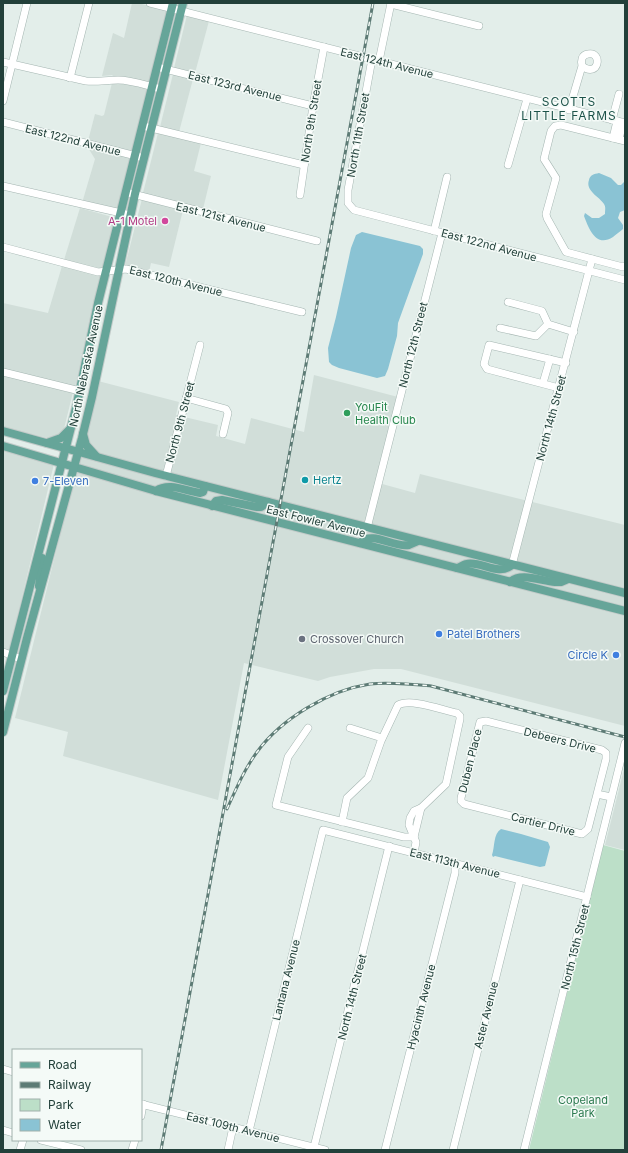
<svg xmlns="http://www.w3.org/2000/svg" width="628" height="1153" font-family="Inter,sans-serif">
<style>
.built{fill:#d1ded9}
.green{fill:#bcdfc8}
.water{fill:#8ac3d4}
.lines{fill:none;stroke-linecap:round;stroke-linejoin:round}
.minor-casing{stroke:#a5b6b2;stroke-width:8}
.major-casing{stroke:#c1cac8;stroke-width:10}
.minor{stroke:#fff;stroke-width:7}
.major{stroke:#66a599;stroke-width:8}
.rail-casing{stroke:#5d7b75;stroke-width:3}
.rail{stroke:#f4faf7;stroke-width:1.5;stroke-dasharray:4.5;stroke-linecap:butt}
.hotel-dot{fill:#d1479c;stroke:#f4faf7;stroke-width:1.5}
.leisure-dot{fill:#2e9e5b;stroke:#f4faf7;stroke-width:1.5}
.culture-dot{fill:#0f9aa8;stroke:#f4faf7;stroke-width:1.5}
.shop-dot{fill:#3f7fe0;stroke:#f4faf7;stroke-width:1.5}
.worship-dot{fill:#6b7280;stroke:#f4faf7;stroke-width:1.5}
.labels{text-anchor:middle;stroke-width:3;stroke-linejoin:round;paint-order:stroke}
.street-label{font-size:11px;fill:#22403a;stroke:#f4faf7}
.hotel-label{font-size:11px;fill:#b23c85;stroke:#f4faf7;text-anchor:end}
.leisure-label{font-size:11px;fill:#27864d;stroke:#f4faf7;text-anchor:start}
.culture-label{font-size:11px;fill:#0d838f;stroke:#f4faf7;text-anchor:start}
.shop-label{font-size:11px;fill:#366cbe;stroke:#f4faf7;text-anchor:start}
.worship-label{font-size:11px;fill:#5b616d;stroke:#f4faf7;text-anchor:start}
.park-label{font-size:11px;fill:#2a794e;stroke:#f4faf7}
.neighbourhood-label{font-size:12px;letter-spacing:1px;fill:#1d534a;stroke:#f4faf7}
</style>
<rect width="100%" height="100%" fill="#e3eeea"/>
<g class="built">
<path d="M132,3H138L169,11L150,83L114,77L112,75L102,76L113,33L124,38Z"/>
<path d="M187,15L209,21L195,73L174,68Z"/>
<path d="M173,74L193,79L179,132L160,127Z"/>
<path d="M112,83L133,85L149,89L133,152L88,141L95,114L102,116L104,115Z"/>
<path d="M158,133L201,143L194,171L211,176L203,209L143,193Z"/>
<path d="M87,146L132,158L118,212L82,203L95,159Z"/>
<path d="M142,199L183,210L169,267L151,263L149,272L125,266Z"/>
<path d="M80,208L116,218L103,269H99L64,260Z"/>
<path d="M62,266L102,274L75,387L3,369V303L48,313Z"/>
<path d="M3,375L73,392L63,433L52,439L3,427Z"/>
<path d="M314,375L398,397L375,482L415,493L420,474L625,525V726L401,669H374L330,677L318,681L244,663L218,800L63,756L68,732L15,718L98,381L179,402L176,415L218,425L216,436L245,444L251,418L304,432Z"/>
<path d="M3,449L54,464L9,651L3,649Z"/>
<path d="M625,765V850L605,845Z"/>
</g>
<path class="green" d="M603,845L625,851V1150H529Z"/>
<g class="water">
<path d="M599,173L611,178L618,185H621L625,181V210L620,212L618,218L623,225V229C620,232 616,234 613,237C596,248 589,229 584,216L585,213L592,218H599L605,214C605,210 606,207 604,204C600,197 585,191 589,180C590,175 594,174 599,173Z"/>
<path d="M362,232L420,246L423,249V254L398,323L397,336L388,369L385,376L377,378L339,368L332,365L329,362L328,348L336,317L351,248L356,235Z"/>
<path d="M501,829L521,834L548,842L550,847L545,866L540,867L495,856L493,857L492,855C495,847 493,834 501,829Z"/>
</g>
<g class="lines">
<g class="minor-casing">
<g id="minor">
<path d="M150,3L625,123"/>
<path d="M391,4L479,26"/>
<path d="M372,59L348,190V203L354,210L625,280"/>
<path d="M379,61L391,3"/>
<path d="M3,62L86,81C97,82 107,80 118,80C131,80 145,85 157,88"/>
<path d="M157,67L313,106"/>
<path d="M70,78L89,3"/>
<path d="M3,101L27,3"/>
<path d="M569,110L582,66C581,61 581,55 588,54C603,51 599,79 582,66"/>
<path d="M612,120L619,94"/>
<path d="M3,122L140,157"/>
<path d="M143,126L304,165"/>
<path d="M613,138L617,121"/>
<path d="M619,139L623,123"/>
<path d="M625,141L561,125L555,126L551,131L544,159L556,178L546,214L547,218L566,252L623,267L625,266"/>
<path d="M508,165L527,99"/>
<path d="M3,186L130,215"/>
<path d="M129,193L317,241"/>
<path d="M300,195L313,106L324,47"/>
<path d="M434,231L447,177"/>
<path d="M3,247L98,272L126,269L302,312"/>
<path d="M508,302L542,311L548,324L574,332"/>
<path d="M500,328L536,336L548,324"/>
<path d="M3,372L80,391"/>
<path d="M543,383L550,359"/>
<path d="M559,388L487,369L484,364L489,345L566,363"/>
<path d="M186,398L226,409L228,413L223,434"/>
<path d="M166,476L200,345"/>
<path d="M367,528L442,233"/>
<path d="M512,565L592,259"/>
<path d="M3,652L21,659"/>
<path d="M308,728L288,757L276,805L404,837H414"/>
<path d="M350,728L382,738"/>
<path d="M597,794L588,829L582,834L464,804L461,801V798L480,722L486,721L602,750L606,753V759L597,794L611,797"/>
<path d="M342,822L347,798L368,778L381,741L398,705C411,698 442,710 457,713L460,716V719L446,784L421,808L414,811L410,818L409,825L416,842L414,853"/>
<path d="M414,837L421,808"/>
<path d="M3,1069L13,1072"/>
<path d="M141,1104L325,1150"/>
<path d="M141,1116L143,1104"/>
<path d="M3,1130L13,1133"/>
<path d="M249,1131L323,830L587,897"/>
<path d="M41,1140L81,1150"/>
<path d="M314,1147L389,846"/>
<path d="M20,1150L23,1140"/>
<path d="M132,1150L135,1140"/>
<path d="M228,1150L233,1127"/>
<path d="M385,1150L455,873V863"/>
<path d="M453,1150L520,880"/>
<path d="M524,1150L625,743"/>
</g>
</g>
<g class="major-casing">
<g id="major">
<path d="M3,431L155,473L625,593"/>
<path d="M83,434L86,445L96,456"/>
<path d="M47,443L61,438L70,429"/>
<path d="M3,446L156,491L625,611"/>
<path d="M156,491C169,482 185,491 200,493L203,492L205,486"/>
<path d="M212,506L216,501L222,500L257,507H261L268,502"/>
<path d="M360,543C373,530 393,548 409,545C412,544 415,542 418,541"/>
<path d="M457,568C460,567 463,565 466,564C481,560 498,577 512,565"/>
<path d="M510,582C521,572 541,581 555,582H561L568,579"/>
<path d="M39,586L42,558"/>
<path d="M3,691L76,408L98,303L173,3"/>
<path d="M3,732L27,638L82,438L92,397L135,194L183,3"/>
</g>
</g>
<use href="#minor" class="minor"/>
<use href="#major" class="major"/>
<g class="rail-casing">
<g id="rail">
<path d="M227,809C236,789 244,770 257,752C281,719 329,690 370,684C390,682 410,684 431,686L625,737"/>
<path d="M161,1150L246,688L373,3"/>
</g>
</g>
<use href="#rail" class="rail"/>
</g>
<circle class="hotel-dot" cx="165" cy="221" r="4"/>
<circle class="leisure-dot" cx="347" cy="413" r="4"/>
<circle class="culture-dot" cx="305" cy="480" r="4"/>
<g class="shop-dot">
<circle cx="35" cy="481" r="4"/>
<circle cx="439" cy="634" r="4"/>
<circle cx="616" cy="655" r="4"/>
</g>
<circle class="worship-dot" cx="302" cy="639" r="4"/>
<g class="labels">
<g class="street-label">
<text transform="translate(387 63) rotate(14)" y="4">East 124th Avenue</text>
<text transform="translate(235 86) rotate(14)" y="4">East 123rd Avenue</text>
<text transform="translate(311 121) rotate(-81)" y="4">North 9th Street</text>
<text transform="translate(358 135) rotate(-80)" y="4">North 11th Street</text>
<text transform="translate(73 140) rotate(14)" y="4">East 122nd Avenue</text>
<text transform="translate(221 217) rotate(14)" y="4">East 121st Avenue</text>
<text transform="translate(489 245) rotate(15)" y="4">East 122nd Avenue</text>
<text transform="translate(176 281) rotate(14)" y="4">East 120th Avenue</text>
<text transform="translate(413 345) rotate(-76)" y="4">North 12th Street</text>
<text transform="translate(86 366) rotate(-78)" y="4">North Nebraska Avenue</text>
<text transform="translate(551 418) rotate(-75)" y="4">North 14th Street</text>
<text transform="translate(180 422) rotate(-75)" y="4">North 9th Street</text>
<text transform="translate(316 521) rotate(14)" y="4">East Fowler Avenue</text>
<text transform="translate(560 740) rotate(14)" y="4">Debeers Drive</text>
<text transform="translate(470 761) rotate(-76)" y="4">Duben Place</text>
<text transform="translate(543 824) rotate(14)" y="4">Cartier Drive</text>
<text transform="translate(455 863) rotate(14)" y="4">East 113th Avenue</text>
<text transform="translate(575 947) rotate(-76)" y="4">North 15th Street</text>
<text transform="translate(286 980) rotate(-76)" y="4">Lantana Avenue</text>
<text transform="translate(352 997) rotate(-76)" y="4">North 14th Street</text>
<text transform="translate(421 1007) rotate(-76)" y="4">Hyacinth Avenue</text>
<text transform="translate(486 1015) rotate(-76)" y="4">Aster Avenue</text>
<text transform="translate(233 1127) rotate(14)" y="4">East 109th Avenue</text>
</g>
<g class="hotel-label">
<text x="157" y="225">A-1 Motel</text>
</g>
<g class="leisure-label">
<text x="355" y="411">YouFit<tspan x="355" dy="13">Health Club</tspan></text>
</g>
<g class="culture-label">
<text x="313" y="484">Hertz</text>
</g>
<g class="shop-label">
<text x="43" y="485">7-Eleven</text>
<text x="447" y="638">Patel Brothers</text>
<text x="608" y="659" text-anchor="end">Circle K</text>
</g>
<g class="worship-label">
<text x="310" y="643">Crossover Church</text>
</g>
<g class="park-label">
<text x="583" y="1104">Copeland<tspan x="583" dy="13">Park</tspan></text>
</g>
<g class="neighbourhood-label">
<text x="569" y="106">SCOTTS<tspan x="569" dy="14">LITTLE FARMS</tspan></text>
</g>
</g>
<rect width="628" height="1153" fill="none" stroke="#22403a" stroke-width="8"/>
<rect x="12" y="1049" width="130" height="92" fill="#f4faf7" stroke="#a0b0ab"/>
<rect x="20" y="1062" width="20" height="6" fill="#66a599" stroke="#a0b0ab"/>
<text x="48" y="1069" font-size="12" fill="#22403a">Road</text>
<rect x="20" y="1082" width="20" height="6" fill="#5d7b75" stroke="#a0b0ab"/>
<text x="48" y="1089" font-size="12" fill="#22403a">Railway</text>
<rect x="20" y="1099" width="20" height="12" fill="#bcdfc8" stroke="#a0b0ab"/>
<text x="48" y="1109" font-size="12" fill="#22403a">Park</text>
<rect x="20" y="1119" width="20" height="12" fill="#8ac3d4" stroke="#a0b0ab"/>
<text x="48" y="1129" font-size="12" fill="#22403a">Water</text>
</svg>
